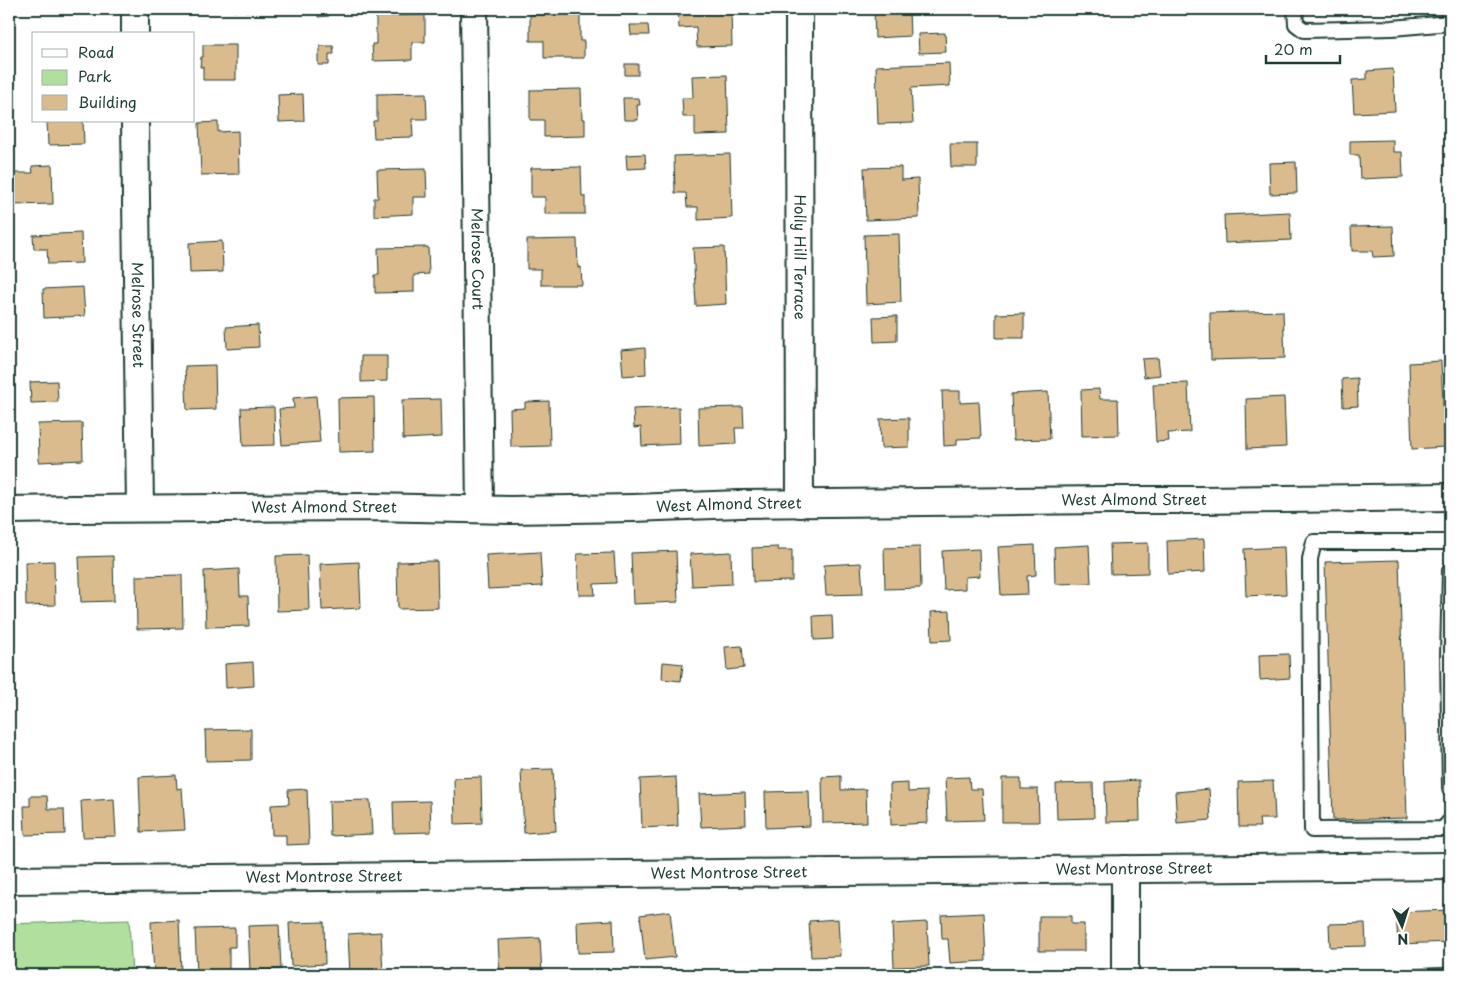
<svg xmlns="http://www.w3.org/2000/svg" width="1459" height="984" font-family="'Playpen Sans',sans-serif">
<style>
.green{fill:#b0df9e;stroke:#688e69}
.building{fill:#dabb8d;stroke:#1f3d34}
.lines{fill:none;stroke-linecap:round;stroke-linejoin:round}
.lane-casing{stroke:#1f3d34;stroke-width:18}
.street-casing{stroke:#1f3d34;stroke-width:30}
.lane{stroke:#fff;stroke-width:14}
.street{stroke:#fff;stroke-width:26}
.labels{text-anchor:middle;stroke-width:5;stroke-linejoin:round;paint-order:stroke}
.street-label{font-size:15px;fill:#1f3d34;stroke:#fff}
</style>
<rect width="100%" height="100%" fill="#fff"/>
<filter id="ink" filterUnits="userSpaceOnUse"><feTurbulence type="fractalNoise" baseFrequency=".02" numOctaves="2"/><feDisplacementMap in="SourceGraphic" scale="10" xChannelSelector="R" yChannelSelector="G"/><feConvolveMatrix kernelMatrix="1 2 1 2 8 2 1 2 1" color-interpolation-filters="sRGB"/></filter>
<g filter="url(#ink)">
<path class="green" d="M129,920L132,975H9V924Z"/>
<g class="building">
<path d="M233,9H271V11H255V9L253,11H245V10L233,11Z"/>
<path d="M318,9H329V16L318,17Z"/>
<path d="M678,9H731L732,46L697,47L696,27L679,28Z"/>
<path d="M874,9H909L910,36L875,38Z"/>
<path d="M580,14V41H584V58H544V41H530V15Z"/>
<path d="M425,15V42H412V60L373,61L372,44H376V16Z"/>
<path d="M630,25H648L649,35H631Z"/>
<path d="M945,33L946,52L919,53L918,34Z"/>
<path d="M203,45H236V80H203V67H200L201,57H203Z"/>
<path d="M320,46H333L334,54H329V65H318V54L320,53Z"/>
<path d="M949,63L950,86L911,88L913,123L878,124L876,66Z"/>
<rect x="625" y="64" width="13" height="11"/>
<path d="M1393,69L1395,111L1354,113L1352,80L1367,79V71Z"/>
<path d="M727,75L729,134L695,135V117H683L682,98H693L692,76Z"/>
<path d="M581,89L582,119H585V136L544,137V120H530V90Z"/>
<path d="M426,93L427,119H412L413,137L374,138L373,121H377V94Z"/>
<path d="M303,94L304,121L279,122L278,95Z"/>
<path d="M623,98H639L640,105H637L638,120H624Z"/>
<path d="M47,121H83L84,144L48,145Z"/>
<path d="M218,122V132L238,131L239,174L201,175L199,123Z"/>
<path d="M1393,140V152H1402L1403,177L1360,179L1359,155H1350V141Z"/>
<path d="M950,144H977V167H951Z"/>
<path d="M645,154L646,168L627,169L626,155Z"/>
<path d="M730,154L732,218L698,220V207H687L686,193H675L674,156Z"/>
<path d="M1296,162L1297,193L1270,194L1269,163Z"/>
<path d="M52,165L53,204L10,205L9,173H33L32,166Z"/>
<path d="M581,167L582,196H585V214H545V197H531V168Z"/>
<path d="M901,167V180L918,179L919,218L866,220L864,168Z"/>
<path d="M426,169L427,197H413V214L374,216V198H378L377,170Z"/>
<path d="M1290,212L1291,240L1225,243L1224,215Z"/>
<path d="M1393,226L1394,256L1373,257L1372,251H1352L1351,227Z"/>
<path d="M81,233L82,263L48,264L47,249H34L33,235Z"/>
<path d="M899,234L901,302L866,304L864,235Z"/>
<path d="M577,239L578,268L581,267L582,285H541V269H527V240Z"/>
<path d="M222,241L223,272L190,273L189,243Z"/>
<path d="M428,247L429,274L414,275V292L375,293V275H379L378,248Z"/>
<path d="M724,247L726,304L696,306L693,248Z"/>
<path d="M83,287L85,316L44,318L43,289Z"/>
<path d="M1283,311L1285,358L1211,360L1210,313Z"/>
<path d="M1024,313V338H996V314Z"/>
<path d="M897,316V341L874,342L873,317Z"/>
<path d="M258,325L259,347L227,349L226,327Z"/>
<path d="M645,348L646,374L623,376L621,350Z"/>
<path d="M361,356H387V381L361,382Z"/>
<path d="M1158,358L1160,375L1144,377L1142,359Z"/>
<path d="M1441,361L1445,447L1412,449L1409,363Z"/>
<path d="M215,365L216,409L187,410L185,366Z"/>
<path d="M1357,378L1358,406L1343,407L1342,379Z"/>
<path d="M57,381L58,402L31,403L30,382Z"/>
<path d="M1188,383L1190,432L1168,433L1169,441L1156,442L1153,384Z"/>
<path d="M1099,389L1100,399H1118L1119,435L1082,436L1081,390Z"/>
<path d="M942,391H960V403L979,402L981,438L957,439V445L944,446Z"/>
<path d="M1048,392L1050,439L1013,440L1011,394Z"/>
<path d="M316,396L320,442L282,445L279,409L294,408L293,398Z"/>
<path d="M374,397L375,451L339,452L338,398Z"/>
<path d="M1284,397L1286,447L1247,449L1246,399Z"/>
<path d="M441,399L442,437L403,439L402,400Z"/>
<path d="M549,401L550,446L511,447L510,409L525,408V402Z"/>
<path d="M274,407L275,445L243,446L241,408Z"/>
<path d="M679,407L680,444L642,446L641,427L634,428L633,409Z"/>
<path d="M743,407L744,428H735L736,444L699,446L698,408Z"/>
<path d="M909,418V447L881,448L880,419Z"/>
<path d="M82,423L83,460L39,462L38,424Z"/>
<path d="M1204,539L1205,572L1168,574L1167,541Z"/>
<path d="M1148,543V573L1111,574L1110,544Z"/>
<path d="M1035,545L1036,575L1027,576L1028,594L1001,595L998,547Z"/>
<path d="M1089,545L1091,583L1055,584L1054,547Z"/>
<path d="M778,547V550H792V581L753,582L752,548Z"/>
<path d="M920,547L921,588L885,589L884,548Z"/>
<path d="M1284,547L1286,594L1246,596L1244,549Z"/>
<path d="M979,549L980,576L965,577V589L944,590L942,551Z"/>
<path d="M676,551L678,602L633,604L631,553Z"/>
<path d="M540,552L542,586L488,589L486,555Z"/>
<path d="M731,552L732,584L692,586L690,554Z"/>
<path d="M614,553L616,583L594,584L595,595H579L577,554Z"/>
<path d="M307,555L309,610L277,611L276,556Z"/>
<path d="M113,556L114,601L81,602L79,557Z"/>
<path d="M1399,560L1407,818L1333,820L1325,562Z"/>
<path d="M54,561L55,605L26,606L25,562Z"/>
<path d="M437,561L438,608L398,609L397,562Z"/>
<path d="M359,562L361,608L322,610L320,564Z"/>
<path d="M861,563L863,594L826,595L824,565Z"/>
<path d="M239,569L240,596H248L249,626L206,627L204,571Z"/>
<path d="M182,575L183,628L137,629L136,576Z"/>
<path d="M950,611L951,640L932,641L931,612Z"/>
<path d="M832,615L833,639L814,640L813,616Z"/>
<path d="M742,646L744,668L727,670L725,647Z"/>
<path d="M1289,654L1290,678L1260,680L1259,655Z"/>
<path d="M253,662L254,686L226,688L225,664Z"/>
<path d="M663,662L683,664L681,681L662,679Z"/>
<path d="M251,729V760L206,761L205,730Z"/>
<path d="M553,769L556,831L524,833L521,770Z"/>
<path d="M176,775L177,789L182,788L185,830L141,832L139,777Z"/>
<path d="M841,776V790L866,789L867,822L823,823L822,777Z"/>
<path d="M481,777L482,823L455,824L454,778Z"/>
<path d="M676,777L678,826L642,828L640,779Z"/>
<path d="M969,777L970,789H982L984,820L947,821L945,778Z"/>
<path d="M1002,778H1021V789H1038L1039,822H1002Z"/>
<path d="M1139,780L1140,821L1106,822L1105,782Z"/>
<path d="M1273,781L1275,819H1259L1260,827H1239L1238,782Z"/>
<path d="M908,783V792L927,791L928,823L891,825L890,784Z"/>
<path d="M1093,783L1094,818L1057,819L1056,784Z"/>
<path d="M307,789L309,844L286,845V835H272L271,805L289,804L288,790Z"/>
<path d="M1209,789L1211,820L1177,823L1175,792Z"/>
<path d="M809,791L810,826L766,828L765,792Z"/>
<path d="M745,792L746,825L701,827L699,794Z"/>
<path d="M30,796H47L48,809H64L65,834L25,835L24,806H30Z"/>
<path d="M114,799L116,836L83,837L81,801Z"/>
<path d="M370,800L372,834L330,836L329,801Z"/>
<path d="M430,801L431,832L394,833L393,802Z"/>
<path d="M1450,910V942L1398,944L1396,912Z"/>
<path d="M670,911L675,957L645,960L640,915Z"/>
<path d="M984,913L986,961L950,963L948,939H942L941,915Z"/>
<path d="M1039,916H1071V924H1084V951H1039Z"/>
<path d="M838,919L840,956L811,957L809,921Z"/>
<path d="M179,920L181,972L154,974L151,922Z"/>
<path d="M613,920L614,952L578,953L577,922Z"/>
<path d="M324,922L325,964L291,966L289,923Z"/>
<path d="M927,922L929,966L894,967L892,924Z"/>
<path d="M1365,923L1366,946L1330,947L1329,924Z"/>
<path d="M279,925L281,969L250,971L248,926Z"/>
<path d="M235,928V947H229V975H197L195,929Z"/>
<path d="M381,932L383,975H350L348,934Z"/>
<path d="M540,938L542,974L500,975L498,940Z"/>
<path d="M1450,967V975H1409V969Z"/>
</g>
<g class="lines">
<g class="lane-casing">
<g id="lane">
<path d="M1295,9L1296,24L1304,30L1392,28L1450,23"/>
<path d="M1450,542H1314L1310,559L1312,830L1443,829L1450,821"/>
<path d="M1450,570L1448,657L1450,788"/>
</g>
</g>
<g class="street-casing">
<g id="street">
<path d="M135,9V34"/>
<path id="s1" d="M474,9L480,509"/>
<path id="s2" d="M799,9L800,504"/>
<path id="s3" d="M135,121L140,508"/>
<path id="s4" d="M9,510L74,509L370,507L510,510L633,508L740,504L1110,500H1203L1450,497"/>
<path id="s5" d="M9,880L1450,866"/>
<path d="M1125,975V869"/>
</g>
</g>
<use href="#lane" class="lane"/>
<use href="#street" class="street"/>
</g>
</g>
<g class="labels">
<g class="street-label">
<text dy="5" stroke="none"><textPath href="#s2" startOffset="248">Holly Hill Terrace</textPath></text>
<text dy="5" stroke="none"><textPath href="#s1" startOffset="250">Melrose Court</textPath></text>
<text dy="5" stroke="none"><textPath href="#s3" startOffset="194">Melrose Street</textPath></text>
<text dy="5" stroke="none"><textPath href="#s4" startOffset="1125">West Almond Street</textPath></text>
<text dy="5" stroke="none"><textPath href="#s4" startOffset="720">West Almond Street</textPath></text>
<text dy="5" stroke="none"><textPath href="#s4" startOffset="315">West Almond Street</textPath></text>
<text dy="5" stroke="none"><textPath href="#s5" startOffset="1125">West Montrose Street</textPath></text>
<text dy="5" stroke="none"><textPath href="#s5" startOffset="720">West Montrose Street</textPath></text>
<text dy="5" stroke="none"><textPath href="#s5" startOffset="315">West Montrose Street</textPath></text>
</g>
</g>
<rect width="1459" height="984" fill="none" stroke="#fff" stroke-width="30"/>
<rect x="15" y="15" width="1429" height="954" fill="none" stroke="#1f3d34" stroke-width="2" filter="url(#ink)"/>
<rect x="32" y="32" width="162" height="90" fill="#ffffff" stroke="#a5b1ae"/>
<rect x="42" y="49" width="25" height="8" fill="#ffffff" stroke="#a5b1ae"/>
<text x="78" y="58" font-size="15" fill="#1f3d34">Road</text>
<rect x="42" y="70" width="25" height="15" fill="#b0df9e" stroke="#a5b1ae"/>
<text x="78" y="82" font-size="15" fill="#1f3d34">Park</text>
<rect x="42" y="95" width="25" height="15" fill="#dabb8d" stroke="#a5b1ae"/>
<text x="78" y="108" font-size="15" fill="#1f3d34">Building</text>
<g transform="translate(1402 926) rotate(176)" stroke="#ffffff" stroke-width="4" paint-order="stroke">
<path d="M0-4L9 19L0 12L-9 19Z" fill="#1f3d34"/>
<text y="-8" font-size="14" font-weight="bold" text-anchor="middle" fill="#1f3d34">N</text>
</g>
<path d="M1266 55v8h74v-8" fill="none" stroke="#1f3d34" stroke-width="2.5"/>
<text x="1274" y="55" font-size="15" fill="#1f3d34" stroke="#ffffff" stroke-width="4" paint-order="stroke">20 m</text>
</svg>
